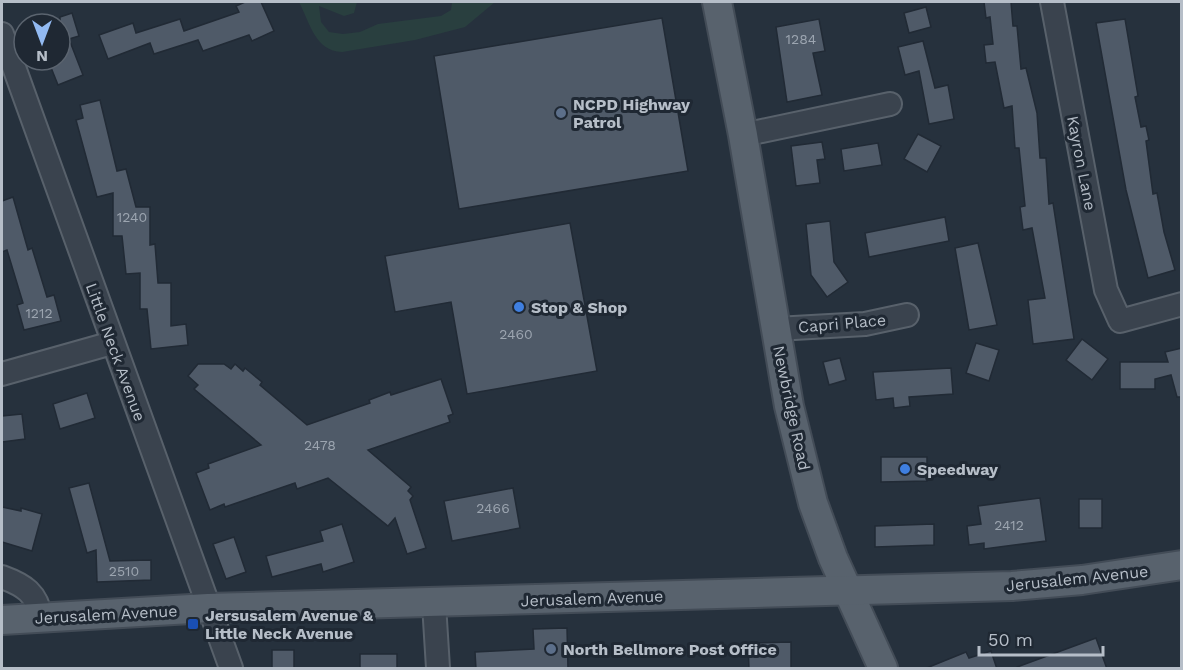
<svg xmlns="http://www.w3.org/2000/svg" width="1183" height="670" font-family="'Work Sans',sans-serif">
<style>
.green{fill:#293f3f}
.building{fill:#4f5a68;stroke:#212a35;stroke-width:1.5}
.lines{fill:none;stroke-linecap:round;stroke-linejoin:round}
.minor-casing{stroke:#58616b;stroke-width:26}
.major-casing{stroke:#434c57;stroke-width:32}
.minor{stroke:#3a434e;stroke-width:22}
.major{stroke:#58626d;stroke-width:28}
.service-dot{fill:#5c6f8a;stroke:#1f2833;stroke-width:2}
.shop-dot{fill:#3f7fe0;stroke:#1f2833;stroke-width:2}
.transit-dot{fill:#1a4fb4;stroke:#1f2833;stroke-width:2}
.labels{text-anchor:middle;stroke-width:6;stroke-linejoin:round;paint-order:stroke}
.number-label{font-size:14px;fill:#9ca5b0}
.poi-label{font-size:16px;font-weight:bold;fill:#b6bec8;stroke:#1f2833;text-anchor:start}
.street-label{font-size:16px;fill:#b6bec8;stroke:#1f2833}
</style>
<rect width="100%" height="100%" fill="#26313d"/>
<path class="green" d="M299,2H357L354,13L344,16L319,6L321,22L329,32L343,34L360,32L378,24L441,16L451,10L452,2H495L465,27L415,40L342,52C315,51 310,23 299,2Z"/>
<g class="building">
<path d="M245,2H261L274,31L252,41L249,35L203,51L198,40L154,54L150,43L108,59L99,35L133,23L136,33L180,19L184,31L239,12L236,6Z"/>
<path d="M984,2H1011L1013,26H1017L1021,69L1026,68L1037,113L1040,158H1046L1049,204L1053,203L1074,339L1033,344L1028,300L1045,298L1032,228L1023,230L1020,207L1025,206L1019,148H1015L1012,106L1004,108L995,62L986,63L984,45L993,44L990,17L986,18Z"/>
<path d="M926,7L931,27L909,33L904,13Z"/>
<path d="M72,13L79,36L69,39L83,75L58,85L48,60H60V17Z"/>
<path d="M662,18L688,171L459,209L434,56Z"/>
<path d="M819,19L825,51L813,53L822,95L787,102L776,27Z"/>
<path d="M1125,19L1138,96L1135,97L1141,127L1146,126L1149,140L1146,141L1153,194L1157,193L1164,232L1175,270L1148,278L1126,190L1096,23Z"/>
<path d="M923,41L935,88L948,85L954,119L929,124L919,71L905,75L898,47Z"/>
<path d="M100,100L117,171L126,169L136,207H150V245L155,244L158,283H171V326L186,324L188,345L151,349L147,309H140V273L126,274L122,236H113V193L97,197L76,120L83,118L80,105Z"/>
<path d="M918,134L941,146L927,172L904,159Z"/>
<path d="M822,142L825,159L817,160L820,183L796,186L791,146Z"/>
<path d="M878,143L882,165L844,171L841,149Z"/>
<path d="M13,197L28,250L32,248L47,297L54,295L61,321L24,330L17,305L23,303L7,250L2,252V201Z"/>
<path d="M945,217L949,241L869,257L865,233Z"/>
<path d="M830,221L834,262L848,282L827,297L811,275L806,224Z"/>
<path d="M570,223L597,371L467,394L451,302L395,312L385,256Z"/>
<path d="M978,243L997,325L969,330L955,248Z"/>
<path d="M1082,339L1108,359L1092,380L1066,360Z"/>
<path d="M976,343L999,350L989,381L966,373Z"/>
<path d="M1182,348V397H1177L1171,375L1155,379V389H1120V362H1168L1165,352Z"/>
<path d="M840,358L846,380L829,385L823,362Z"/>
<path d="M198,364H224L231,369L235,364L243,371L245,368L262,382L260,385L307,425L370,403L369,400L390,392L391,395L441,379L453,414L448,416L450,422L368,450L411,487L408,491L413,496L410,500L426,548L407,554L395,518L388,526L328,478L297,489L295,483L225,507L224,504L210,510L196,473L209,468L208,464L261,445L194,389L198,385L188,376Z"/>
<path d="M951,368L953,394L909,397L910,406L894,408L893,398L876,400L873,372Z"/>
<path d="M87,393L95,418L60,429L53,404Z"/>
<path d="M22,414L25,439L2,442V416Z"/>
<path d="M881,457H927V481L881,482Z"/>
<path d="M89,483L110,561L151,560V580L97,582L96,550L87,553L69,488Z"/>
<path d="M513,488L520,528L452,541L444,501Z"/>
<path d="M1040,498L1046,541L984,549V543L969,545L967,526L981,524L978,506Z"/>
<rect x="1079" y="499" width="23" height="29"/>
<path d="M2,507L21,511V508L42,514L32,551L2,542Z"/>
<path d="M342,524L354,562L323,572L321,564L272,577L266,556L323,541L320,531Z"/>
<path d="M934,524V545L875,547V526Z"/>
<path d="M234,537L246,572L226,579L213,544Z"/>
<path d="M567,628L568,669H476L475,652L534,649L533,629Z"/>
<path d="M1096,638L1107,669H1017V667Z"/>
<path d="M791,642V669H749L748,643Z"/>
<rect x="272" y="650" width="22" height="19"/>
<path d="M991,651L997,669H924L966,652L969,658Z"/>
<rect x="360" y="654" width="37" height="15"/>
</g>
<g class="lines">
<g class="minor-casing">
<g id="minor">
<path d="M1052,2L1106,290L1120,321L1182,304"/>
<path d="M2,34L231,668"/>
<path d="M743,135L890,104"/>
<path d="M776,329L865,324L907,315"/>
<path d="M2,374L112,343"/>
<path d="M2,577C24,585 37,593 41,618"/>
<path d="M434,604L438,668"/>
</g>
</g>
<g class="major-casing">
<g id="major">
<path d="M717,2L743,135L789,406L813,503L833,558L883,668"/>
<path d="M2,620L208,608L1012,586L1082,580L1182,565"/>
</g>
</g>
<use href="#minor" class="minor"/>
<use href="#major" class="major"/>
</g>
<g class="service-dot">
<circle cx="561" cy="113" r="6"/>
<circle cx="551" cy="649" r="6"/>
</g>
<g class="shop-dot">
<circle cx="519" cy="307" r="6"/>
<circle cx="905" cy="469" r="6"/>
</g>
<rect class="transit-dot" x="187" y="618" width="12" height="12" rx="3"/>
<g class="labels">
<g class="number-label">
<text x="801" y="44">1284</text>
<text x="132" y="222">1240</text>
<text x="39" y="318">1212</text>
<text x="516" y="339">2460</text>
<text x="320" y="450">2478</text>
<text x="493" y="513">2466</text>
<text x="1009" y="530">2412</text>
<text x="124" y="576">2510</text>
</g>
<g class="poi-label">
<text x="573" y="110">NCPD Highway<tspan x="573" dy="18">Patrol</tspan></text>
<text x="531" y="313">Stop &amp; Shop</text>
<text x="917" y="475">Speedway</text>
<text x="205" y="621">Jersusalem Avenue &amp;<tspan x="205" dy="18">Little Neck Avenue</tspan></text>
<text x="563" y="655">North Bellmore Post Office</text>
</g>
<g class="street-label">
<text transform="translate(1082 163) rotate(79)" y="6">Kayron Lane</text>
<text transform="translate(842 323) rotate(-5)" y="6">Capri Place</text>
<text transform="translate(116 352) rotate(70)" y="6">Little Neck Avenue</text>
<text transform="translate(792 408) rotate(78)" y="6">Newbridge Road</text>
<text transform="translate(1077 578) rotate(-6)" y="6">Jerusalem Avenue</text>
<text transform="translate(592 598) rotate(-2)" y="6">Jerusalem Avenue</text>
<text transform="translate(106 614) rotate(-3)" y="6">Jerusalem Avenue</text>
</g>
</g>
<rect width="1183" height="670" fill="none" stroke="#b6bec8" stroke-width="6"/>
<g transform="translate(42 42) rotate(180)"><circle r="28" fill="#1f2833" stroke="#5b646f" stroke-width="1.5"/>
<path d="M0-4.5L10 22L0 15L-10 22Z" fill="#92baf2"/>
<text y="-9" font-size="16" font-weight="bold" text-anchor="middle" fill="#b6bec8">N</text>
</g>
<path d="M979 646v9h124v-9" fill="none" stroke="#b6bec8" stroke-width="3"/>
<text x="988" y="646" font-size="18" fill="#b6bec8" stroke="#1f2833" stroke-width="4.5" paint-order="stroke">50 m</text>
</svg>
